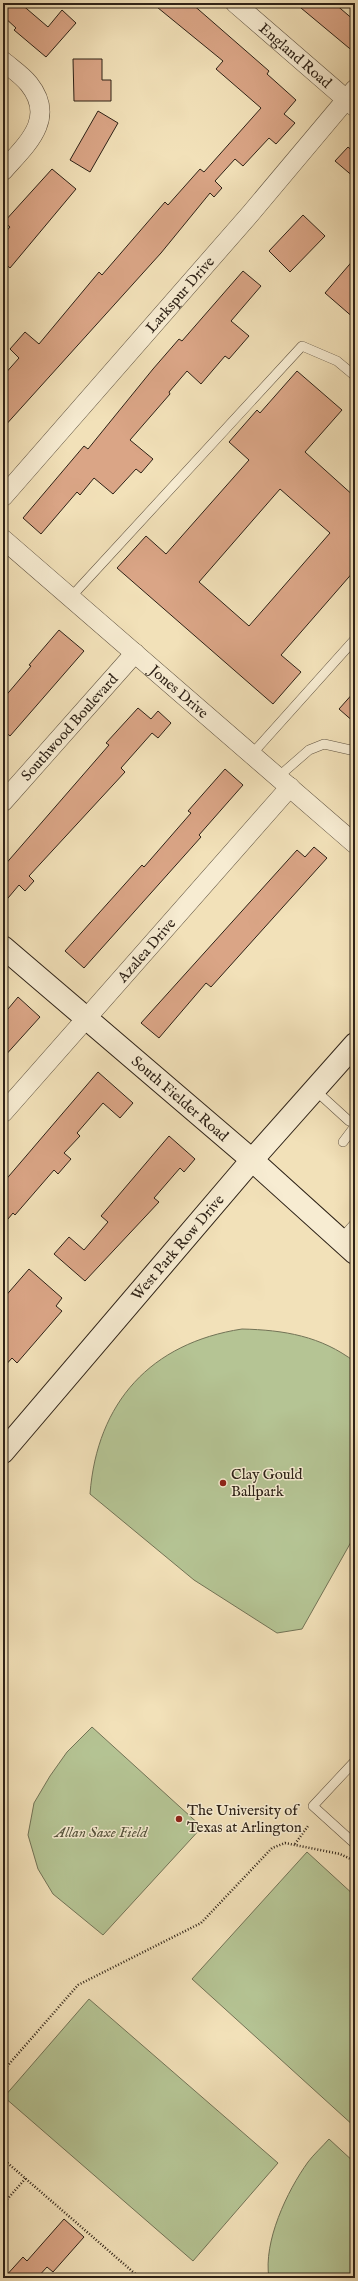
<svg xmlns="http://www.w3.org/2000/svg" width="358" height="2281" font-family="'IM FELL English',serif">
<style>
.green{fill:#b5c494;stroke:#727356}
.building{fill:#daa586;stroke:#2e2217;fill-rule:evenodd}
.lines{fill:none;stroke-linecap:round;stroke-linejoin:round}
.service-casing{stroke:#5f5240;stroke-width:10}
.minor-casing{stroke:#5f5240;stroke-width:20}
.secondary-casing{stroke:#2e2217;stroke-width:24}
.path{stroke:#2e2217;stroke-width:2.5;stroke-dasharray:1 2;stroke-linecap:butt}
.service{stroke:#f7ecd2;stroke-width:9}
.minor{stroke:#f7ecd2;stroke-width:19}
.secondary{stroke:#f7ecd2;stroke-width:22}
.poi-dot{fill:#8f2418;stroke:#f7ecd2;stroke-width:1.5}
.labels{text-anchor:middle;stroke-width:3;stroke-linejoin:round;paint-order:stroke}
.street-label{font-size:15px;fill:#2e2217;stroke:#f7ecd2}
.poi-label{font-size:15px;fill:#2e2217;stroke:#f7ecd2;text-anchor:start}
.park-label{font-size:15px;font-style:italic;fill:#56533c;stroke:#f7ecd2}
</style>
<rect width="100%" height="100%" fill="#f2e1b9"/>
<filter id="stains"><feTurbulence type="fractalNoise" baseFrequency=".005" numOctaves="4"/><feColorMatrix values="0 0 0 0 .2 0 0 0 0 .09 0 0 0 0 .02 0 0 0 .5 -.17"/></filter>
<radialGradient id="worn" r=".72"><stop offset=".6" stop-color="#630" stop-opacity="0"/><stop offset="1" stop-color="#630" stop-opacity=".3"/></radialGradient>
<g class="green">
<path d="M242,1329C284,1330 321,1336 355,1362V1535L302,1629L277,1633L194,1580L90,1494C97,1402 151,1343 242,1329Z"/>
<path d="M92,1727L202,1827L103,1935L53,1894L38,1869L28,1835L34,1803L50,1776L67,1752Z"/>
<path d="M307,1852L355,1896V2127L192,1979Z"/>
<path d="M89,1999L278,2163L193,2261L4,2097Z"/>
<path d="M329,2139L355,2163V2278H269C263,2242 287,2191 308,2162C314,2154 322,2147 329,2139Z"/>
</g>
<g class="building">
<path d="M3,3H20L48,27L62,10L76,23L46,57L14,30L16,28L3,16Z"/>
<path d="M152,3H191L269,71L267,74L296,100L284,114L295,123L276,144L269,138L243,166L235,159L215,181L222,188L214,197L210,193L161,253L3,428V376L19,358L10,349L25,332L39,344L99,272L102,275L165,202L168,205L200,169L204,172L261,108L216,69L223,61Z"/>
<path d="M295,3H334L355,21V53Z"/>
<path d="M73,59H102V80H111V101H74Z"/>
<path d="M98,111L118,123L90,172L70,160Z"/>
<path d="M348,147L355,153V178L335,161Z"/>
<path d="M52,169L76,189L10,268L3,262V235L10,227L4,222Z"/>
<path d="M303,215L325,236L290,272L269,251Z"/>
<path d="M355,258V319L325,293Z"/>
<path d="M243,271L261,286L231,321L249,336L229,359L225,356L201,384L187,371L169,392L170,394L130,440L153,459L141,473L136,469L113,494L94,478L80,495L77,492L41,534L23,518L84,446L88,449L153,369L179,339L182,341Z"/>
<path d="M297,371L342,410L305,452L355,497V570L281,655L301,672L273,704L117,568L146,536L166,554L249,460L229,442L257,410L260,413ZM280,489L330,533L249,626L199,582Z"/>
<path d="M59,630L84,651L10,736L3,730V699L31,666L29,665Z"/>
<path d="M355,691V723L339,709Z"/>
<path d="M138,708L151,719L158,711L171,723L158,738L152,733L121,768L125,772L29,876L34,881L25,891L19,885L3,904V867L109,745L106,743Z"/>
<path d="M225,769L243,785L199,835L201,837L84,968L65,951L142,865L144,867L191,813L188,811Z"/>
<path d="M314,847L327,858L211,987L206,983L159,1038L141,1023L297,850L305,857Z"/>
<path d="M18,997L40,1017L3,1058V1015Z"/>
<path d="M98,1072L133,1103L120,1118L103,1103L77,1133L80,1136L64,1153L71,1159L58,1174L54,1170L15,1215L13,1213L3,1225V1183Z"/>
<path d="M169,1136L195,1159L184,1172L180,1168L154,1198L159,1202L85,1281L54,1254L69,1237L84,1250L108,1222L101,1216Z"/>
<path d="M29,1269L62,1298L56,1306L62,1311L17,1363L12,1358L3,1368V1299Z"/>
<path d="M64,2219L84,2237L53,2272L47,2267L37,2278H4L23,2257L27,2261Z"/>
</g>
<g class="lines">
<g class="service-casing">
<g id="service">
<path d="M71,597L302,346L337,361L355,376"/>
<path d="M252,754L355,639"/>
<path d="M278,777L309,750L324,744L355,751"/>
<path d="M315,1090L349,1121L355,1123"/>
<path d="M343,1142L355,1126"/>
<path d="M340,1240L355,1223"/>
<path d="M355,1761L313,1806L355,1844"/>
</g>
</g>
<g class="minor-casing">
<g id="minor">
<path id="s1" d="M235,3L355,107"/>
<path d="M3,61C11,68 22,75 29,84C57,119 26,145 3,171"/>
<path id="s2" d="M3,497L251,213L355,89"/>
<path id="s3" d="M3,539L355,844"/>
<path id="s4" d="M3,802L135,653"/>
<path id="s5" d="M3,1113L290,787"/>
</g>
</g>
<g class="secondary-casing">
<g id="secondary">
<path id="s6" d="M3,947L252,1160L355,1253"/>
<path id="s7" d="M3,1452L252,1160L355,1044"/>
</g>
</g>
<g class="path">
<path d="M295,1844L308,1826"/>
<path d="M3,2071L78,1985L201,1923L272,1848L285,1843L340,1854L355,1861"/>
<path d="M3,2159L140,2278"/>
<path d="M3,2204L26,2178"/>
</g>
<use href="#service" class="service"/>
<use href="#minor" class="minor"/>
<use href="#secondary" class="secondary"/>
</g>
<g class="poi-dot">
<circle cx="223" cy="1483" r="4"/>
<circle cx="179" cy="1819" r="4"/>
</g>
<g class="labels">
<g class="street-label">
<text dy="5" stroke="none"><textPath href="#s1" startOffset="80">England Road</textPath></text>
<text dy="5" stroke="none"><textPath href="#s2" startOffset="269">Larkspur Drive</textPath></text>
<text dy="5" stroke="none"><textPath href="#s3" startOffset="233">Jones Drive</textPath></text>
<text dy="5" stroke="none"><textPath href="#s4" startOffset="100">Southwood Boulevard</textPath></text>
<text dy="5" stroke="none"><textPath href="#s5" startOffset="217">Azalea Drive</textPath></text>
<text dy="5" stroke="none"><textPath href="#s6" startOffset="233">South Fielder Road</textPath></text>
<text dy="5" stroke="none"><textPath href="#s7" startOffset="269">West Park Row Drive</textPath></text>
</g>
<g class="poi-label">
<text x="231" y="1479">Clay Gould<tspan x="231" dy="17">Ballpark</tspan></text>
<text x="187" y="1815">The University of<tspan x="187" dy="17">Texas at Arlington</tspan></text>
</g>
<g class="park-label">
<text x="101" y="1837">Allan Saxe Field</text>
</g>
</g>
<rect width="358" height="2281" fill="none" stroke="#f2e1b9" stroke-width="16"/>
<rect x="4" y="4" width="350" height="2273" fill="none" stroke="#2e2217" stroke-width="2"/>
<rect x="8" y="8" width="342" height="2265" fill="none" stroke="#2e2217"/>
<rect width="100%" height="100%" filter="url(#stains)"/>
<rect width="100%" height="100%" fill="url(#worn)"/>
</svg>
